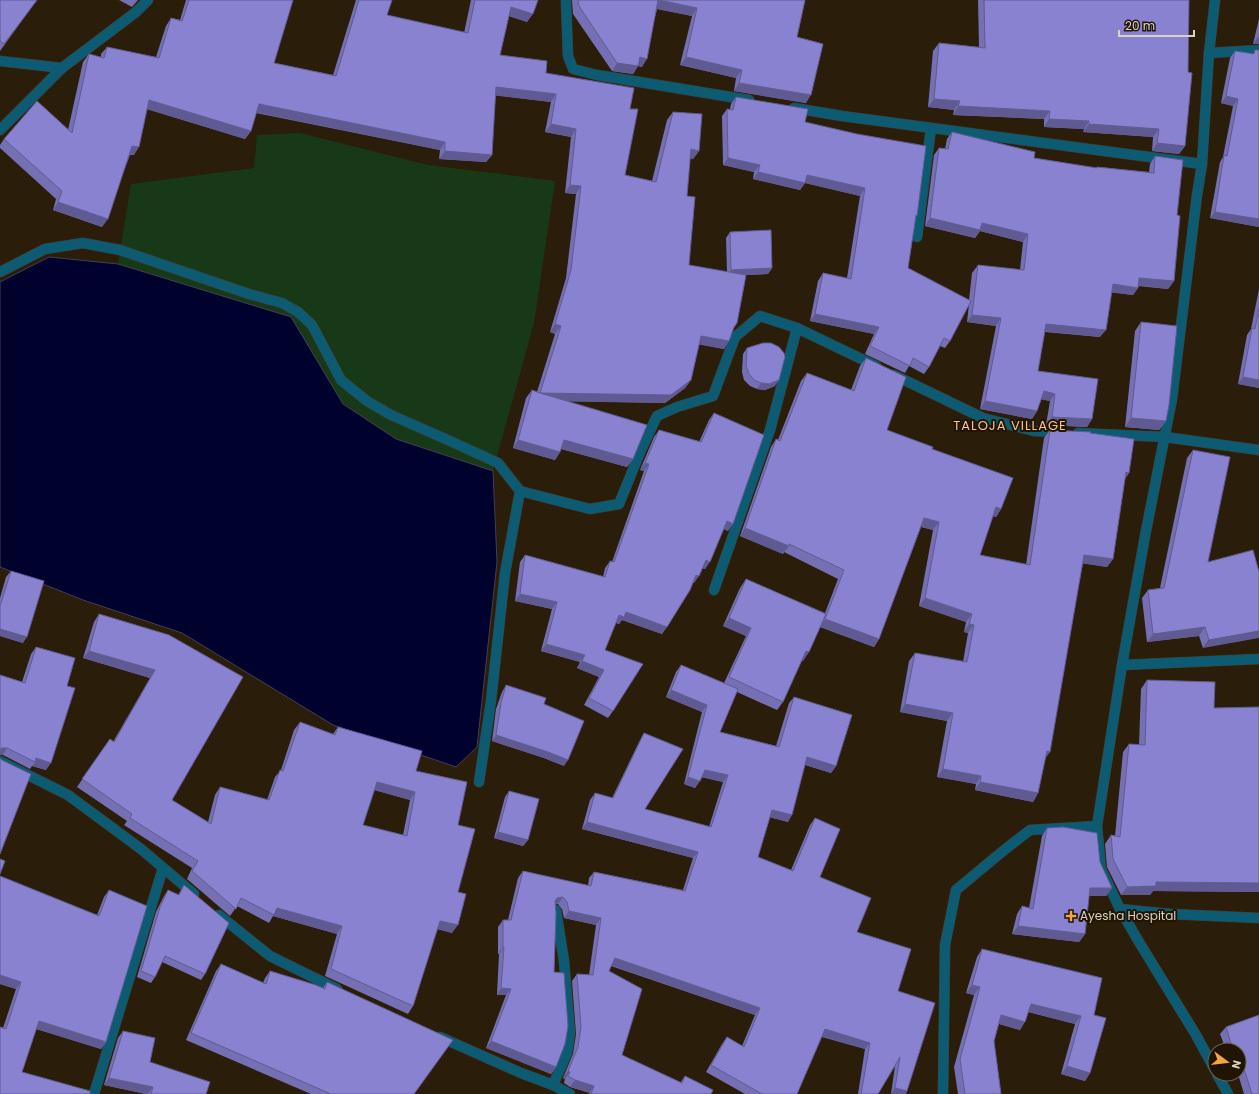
<svg xmlns="http://www.w3.org/2000/svg" width="1259" height="1094" font-family="Poppins,sans-serif">
<style>
.green{fill:#183917}
.water{fill:#00012c;stroke:#413f5a}
.lines{fill:none;stroke-linecap:round;stroke-linejoin:round}
.street-casing{stroke:#463a27;stroke-width:11}
.street{stroke:#0d5a73;stroke-width:10}
.wall{fill:#7570b3;fill-rule:evenodd}
.shaded-wall{fill:#5f5b92}
.building{fill:#8882d0;stroke:#5f5b92;fill-rule:evenodd}
.poi-dot{fill:#f4a444;stroke:#201402;stroke-width:1.5}
.labels{text-anchor:middle;stroke-width:4;stroke-linejoin:round;paint-order:stroke}
.poi-label{font-size:12px;fill:#dad1c5;stroke:#201402;text-anchor:start}
.neighbourhood-label{font-size:13px;letter-spacing:1px;fill:#fbc387;stroke:#201402}
</style>
<rect width="100%" height="100%" fill="#2a1d09"/>
<path class="green" d="M300,133L428,165L555,181L534,323L493,471L396,439L343,404L290,317L118,264L131,184L254,168L257,135Z"/>
<path class="water" d="M49,257L118,264L291,317L343,404L396,439L493,471L497,562L477,747L456,767L333,725L182,633L83,600L0,567V282Z"/>
<g class="lines">
<g class="street-casing">
<g id="street">
<path d="M566,0L568,56L573,69L597,75L749,100"/>
<path d="M1209,53L1259,50"/>
<path d="M0,61L62,68"/>
<path d="M794,108L842,116L1202,164"/>
<path d="M0,130L62,68L136,12L148,0"/>
<path d="M917,237L931,128"/>
<path d="M0,272L45,249L83,243L120,250L249,294L282,303L298,312L312,325L341,380L367,401L391,415L450,441L498,463L520,491L505,573L491,701L479,782"/>
<path d="M894,375L983,418L1034,431L1062,432"/>
<path d="M1078,433L1165,437L1259,450"/>
<path d="M520,491L590,509L619,504L641,450L657,416L677,407L713,396L735,337L760,316L797,328L876,366"/>
<path d="M714,590L770,430L797,328"/>
<path d="M1122,665L1259,659"/>
<path d="M0,761L68,795L141,849L194,894"/>
<path d="M1120,909L1170,914L1259,918"/>
<path d="M219,915L270,956L337,989"/>
<path d="M440,1037L521,1073L553,1085L570,1094"/>
<path d="M1215,1070L1196,1035L1139,942L1120,909L1101,869L1097,826L1122,665L1145,536L1172,399L1197,195L1202,164L1209,53L1215,0"/>
<path d="M1217,1074L1228,1094"/>
<path d="M553,1085L567,1053L570,1033L564,961L556,910"/>
<path d="M94,1094L163,868"/>
<path d="M943,1094L945,945L956,890L1003,851L1030,830L1097,826"/>
</g>
</g>
<use href="#street" class="street"/>
</g>
<g class="wall">
<path d="M0,0H37L0,51Z"/>
<path d="M119,0H138L132,7Z"/>
<path d="M186,0H293L274,63L333,75L356,0H392L387,15L464,33L471,0H538L527,22L509,16L500,55L546,73L630,109L625,175L652,181L667,120L673,112L699,151L693,159L690,158L687,196L689,265L727,272L726,238L730,232L772,268L768,274L746,275L737,323L734,328L724,349L699,344L691,380L685,388L665,403L568,401L633,459L627,467L561,449L560,452L555,460L513,448L526,398L532,390L537,392L555,334L550,332L566,278L576,194L565,193L571,137L545,132L551,102L495,95L492,155L486,162L439,159L440,150L256,113L251,131L245,139L147,109L134,155H130L102,227L53,210L56,199L0,148V145L4,139L68,130L83,62L89,54L101,57V54L107,47L156,57L166,26L171,18L180,20Z"/>
<path d="M572,0H805L797,37L806,103L734,91L736,78L680,65L692,16L657,9L642,67L638,66L633,74L612,71L573,14Z"/>
<path d="M978,0H1189L1185,146L1179,154L1152,151L1153,137L1083,132L1084,129L1044,127V119L953,115L954,110L928,107L933,51L939,43L979,47Z"/>
<path d="M1259,19V44H1253Z"/>
<path d="M1255,50H1259V227L1210,218L1220,162L1223,157L1233,106L1221,103L1230,58L1235,51L1253,54Z"/>
<path d="M736,97L805,122L916,218L908,268L969,300L972,273L978,265L1020,270L1023,242L980,231L975,238L925,226L934,155L939,148L945,149L947,139L952,132L1034,158L1096,168L1097,167L1149,172L1150,164L1155,156L1177,215L1174,281L1168,289L1138,286V288L1133,295L1111,292L1100,337L1045,332L1038,371L1092,419L1087,427L1046,425L1050,401L1041,399L1037,411L1032,419L980,409L996,326L967,322L969,304L950,341L945,348L940,346L929,367L924,374L909,366L905,373L865,354L874,334L810,321L818,281L823,273L847,278L860,196L805,183L800,190L753,179L754,172L723,165L722,116L727,109H730L731,104Z"/>
<path d="M1259,289V388L1238,384L1247,335L1251,329Z"/>
<path d="M1141,322L1166,421L1159,430L1125,427L1135,331Z"/>
<path d="M747,348L775,386L765,390L757,389L750,386L744,380L742,372L743,354Z"/>
<path d="M866,358L887,430L932,449L1001,509L996,517L993,516L980,555L1026,565L1044,438L1050,430L1090,433L1129,473L1125,479L1113,559L1107,567L1083,563L1038,793L1033,802L975,790L976,784L937,777L947,721L900,712L909,661L915,653L963,662L968,633L964,632L966,622L919,606L933,530L921,527L879,639L874,647L820,627L803,661L802,660L783,702L777,710L737,692L720,732L776,746L789,703L794,697L836,766L831,773L805,765L788,822L770,817L758,857L791,870L810,825L815,818L820,877L857,932L898,991L906,1094H891L895,1066L878,1094H858L865,1049L822,1037L797,1094H745L706,1072L722,1044L727,1037L742,1046L755,1015L611,966L609,971L622,1055L680,1083L685,1076L711,1094H589L590,1093L570,1087L564,1083L565,1079L563,1078L573,1054L576,1034L572,981L577,974L589,975L596,925L564,918L562,909L558,904H555L554,972L556,1067L551,1074L486,1048L506,995H497L499,954H498V927L503,920H508L518,878L523,871L588,886L589,878L594,872L683,890L693,858L582,829L590,800L595,793L612,798L640,740L644,733L645,809L709,827L723,782L702,777L695,788L684,784L702,712L666,697L676,672L681,665L724,683L746,636L723,626L740,588L746,579L825,613L838,579L784,552L783,554L740,536L771,447L776,439L778,440L801,381L807,373L851,390L860,366Z"/>
<path d="M714,413L728,531L724,529L705,569L702,568L694,583H693L662,634L622,620L619,624L616,623L605,650L613,711L608,718L584,705L599,677L577,668L580,662L541,651L552,609L515,601L520,562L525,555L603,577L605,568L610,561L612,562L644,471L640,470L654,437L659,430L699,442L709,420Z"/>
<path d="M1193,450L1208,562L1259,572L1203,648L1199,636L1147,642L1142,598L1148,590L1160,588L1187,458Z"/>
<path d="M11,571L23,643L0,636V598L6,577Z"/>
<path d="M99,614L169,635L172,800L208,822L215,795L220,787L267,800L275,777L281,770L294,730L300,722L333,734L338,727L416,771L458,825V892L452,933L437,929L413,1006L408,1014L325,976L337,934L273,916L269,923L237,906L230,916L187,879L192,868L124,825L127,821L77,787L110,739L113,742L150,678L83,658L94,622ZM374,790L410,800L403,835L363,825Z"/>
<path d="M36,647L67,686L46,770L32,766L30,769L3,755H0V675L22,682L31,654Z"/>
<path d="M1147,680L1214,708L1259,707V892L1153,891L1150,895H1121L1107,867L1105,844L1111,835L1115,836L1123,752L1129,744L1139,745L1141,689Z"/>
<path d="M506,685L564,766L544,758L492,741L496,709L502,692Z"/>
<path d="M509,791L528,840L523,846L494,838L505,797Z"/>
<path d="M1047,828L1100,862L1112,888L1106,896H1089L1085,934L1079,942L1012,934L1017,914L1022,906L1029,908L1042,836Z"/>
<path d="M0,876L97,915L104,897L109,890L106,1042L101,1049L36,1029L22,1072L0,1094L3,1028L16,989L0,984Z"/>
<path d="M184,885L205,974L201,980L162,962L155,977L151,983L137,977L156,912L164,896L168,890L178,895Z"/>
<path d="M982,949L1094,1015L1090,1073L1085,1081L1061,1074L1075,1024L1028,1012L1020,1030L999,1024L994,1041L1001,1094H958L954,1067L974,995L966,993L977,957Z"/>
<path d="M221,964L263,983L265,978L270,971L323,988L327,982L414,1094H311L186,1040L216,971Z"/>
<path d="M1259,1015V1094H1244L1238,1074H1239V1050H1226L1220,1034L1226,1027Z"/>
<path d="M123,1031L150,1062L206,1094H146L104,1085L118,1038Z"/>
</g>
<g class="shaded-wall">
<path d="M137,0H138L132,7Z"/>
<path d="M658,0L697,8L692,16L653,8Z"/>
<path d="M511,7L533,14L527,22L506,15Z"/>
<path d="M1258,37H1259V44H1253Z"/>
<path d="M640,57L647,59L642,67L634,65Z"/>
<path d="M686,57L742,70L736,78L680,65Z"/>
<path d="M617,63L638,66L633,74L612,71Z"/>
<path d="M739,83L811,95L806,103L734,91Z"/>
<path d="M496,87L556,94L551,102L490,95Z"/>
<path d="M1226,96L1238,99L1233,106L1221,103Z"/>
<path d="M934,99L960,101L954,110L928,107Z"/>
<path d="M149,100L251,131L245,139L143,108Z"/>
<path d="M259,104L445,142L440,150L254,112Z"/>
<path d="M958,106L1050,111L1044,119L953,115Z"/>
<path d="M1049,119L1089,121L1084,129L1044,127Z"/>
<path d="M551,124L576,129L571,137L545,132Z"/>
<path d="M1089,124L1159,129L1153,137L1083,132Z"/>
<path d="M1157,143L1185,146L1179,154L1152,151Z"/>
<path d="M132,146L139,147L134,155L127,154Z"/>
<path d="M691,149L699,151L693,159L685,157Z"/>
<path d="M445,151L492,155L486,162L439,159Z"/>
<path d="M728,158L760,165L754,172L723,165Z"/>
<path d="M758,172L807,175L865,188L860,196L805,183L800,190L753,179Z"/>
<path d="M570,185L581,186L576,194L565,193Z"/>
<path d="M58,202L108,219L102,227L53,210Z"/>
<path d="M1215,212L1259,219V227L1210,218Z"/>
<path d="M930,218L982,223L1028,234L1023,242L980,231L975,238L925,226Z"/>
<path d="M772,268L768,274L727,276L731,270Z"/>
<path d="M1139,278L1174,281L1168,289L1134,285Z"/>
<path d="M1113,284L1138,288L1133,295L1107,292Z"/>
<path d="M815,314L879,327L874,334L810,321Z"/>
<path d="M972,315L1001,318L996,326L967,322Z"/>
<path d="M555,324L561,326L555,334L550,332Z"/>
<path d="M1046,324L1106,330L1100,337L1041,331Z"/>
<path d="M701,336L729,341L724,349L696,344Z"/>
<path d="M1243,377L1259,380V388L1238,384Z"/>
<path d="M691,380L685,388L665,403L535,401L540,393Z"/>
<path d="M779,380L775,386L765,390L757,389L761,383Z"/>
<path d="M1044,391L1055,394L1050,401L1039,399Z"/>
<path d="M985,401L1037,411L1032,419L980,409Z"/>
<path d="M1052,417L1092,419L1087,427L1046,425Z"/>
<path d="M1131,418L1166,421L1159,430L1125,427Z"/>
<path d="M518,440L560,452L555,460L513,448Z"/>
<path d="M564,440L633,459L627,467L558,448Z"/>
<path d="M645,463L649,464L644,471L640,470Z"/>
<path d="M1126,472L1129,473L1123,481Z"/>
<path d="M996,507L1001,509L996,517L990,515Z"/>
<path d="M924,518L939,522L933,530L918,526Z"/>
<path d="M727,521L733,524L728,531L722,528Z"/>
<path d="M745,528L789,546L783,554L740,536Z"/>
<path d="M1084,555L1113,559L1107,567L1079,563Z"/>
<path d="M706,560L710,562L705,569L701,567Z"/>
<path d="M696,575L699,576L694,583L691,582Z"/>
<path d="M520,594L557,602L552,609L515,601Z"/>
<path d="M925,598L972,614L966,622L919,606Z"/>
<path d="M626,612L667,627L662,634L622,620L619,624L614,622L619,615Z"/>
<path d="M729,618L751,628L746,636L723,626Z"/>
<path d="M825,619L879,639L874,647L820,627Z"/>
<path d="M969,624L974,625L968,633L964,632Z"/>
<path d="M1205,627L1199,636L1147,642L1153,634Z"/>
<path d="M0,629L27,637L23,643L0,636Z"/>
<path d="M1259,631V638L1203,648L1209,640Z"/>
<path d="M546,644L585,655L580,662L541,651Z"/>
<path d="M89,651L155,670L150,678L83,658Z"/>
<path d="M806,651L809,652L803,661L800,659Z"/>
<path d="M582,661L604,670L599,677L577,668Z"/>
<path d="M671,690L707,705L702,712L666,697Z"/>
<path d="M905,704L953,713L947,721L900,712Z"/>
<path d="M496,735L548,752L568,760L564,766L544,758L492,741Z"/>
<path d="M2,748H7L3,755H0V750Z"/>
<path d="M1047,751L1050,752L1044,760Z"/>
<path d="M807,757L836,766L831,773L803,764Z"/>
<path d="M36,758L51,763L46,770L32,766L35,762Z"/>
<path d="M943,769L981,776L976,784L937,777Z"/>
<path d="M705,770L728,775L723,782L700,777Z"/>
<path d="M688,777L700,781L695,788L684,784Z"/>
<path d="M377,782L415,792L410,800L372,789Z"/>
<path d="M980,782L1038,793L1033,802L975,790Z"/>
<path d="M772,810L792,815L788,822L768,817Z"/>
<path d="M587,822L698,852L693,858L582,829Z"/>
<path d="M498,832L528,840L523,846L494,838Z"/>
<path d="M1156,882L1259,883V892L1153,891L1150,895H1121L1127,887Z"/>
<path d="M1090,888H1112L1106,896H1085Z"/>
<path d="M563,897L558,904L552,905L557,898Z"/>
<path d="M277,908L342,926L337,934L273,916Z"/>
<path d="M569,911L601,918L596,925L564,918Z"/>
<path d="M440,921L458,925L452,933L435,928Z"/>
<path d="M1018,926L1085,934L1079,942L1012,934Z"/>
<path d="M503,947H504L499,954H498Z"/>
<path d="M615,958L760,1008L755,1015L610,965Z"/>
<path d="M0,975L21,982L16,989L0,984Z"/>
<path d="M972,985L980,987L974,995L966,993Z"/>
<path d="M501,988L511,989L506,995H497Z"/>
<path d="M1031,1004L1081,1016L1075,1024L1025,1011Z"/>
<path d="M1001,1015L1025,1022L1020,1030L996,1023Z"/>
<path d="M39,1021L106,1042L101,1049L34,1028Z"/>
<path d="M825,1029L870,1043L865,1049L821,1036Z"/>
<path d="M491,1041L556,1067L551,1074L486,1048Z"/>
<path d="M1067,1066L1090,1073L1085,1081L1061,1074Z"/>
<path d="M568,1071L570,1072L565,1079L563,1078Z"/>
<path d="M109,1078L153,1087L148,1094H146L104,1085Z"/>
<path d="M575,1080L594,1086L590,1093L570,1087Z"/>
<path d="M895,1088L907,1091L906,1094H891Z"/>
</g>
<g class="building">
<path d="M0,0H37L4,44L0,41Z"/>
<path d="M189,0H293L274,63L336,76L359,0H392L387,15L468,33L475,0H538L533,14L511,7L500,55L547,61L546,73L634,88L630,109H638L625,175L656,182L673,112L702,114L699,151L691,149L687,196L695,197L689,265L746,275L737,323L734,327L729,341L701,336L691,380L671,395L540,393L647,425L633,459L564,440L560,452L518,440L532,390L540,393L561,326L555,324L571,270L581,186L570,185L576,129L551,124L556,94L496,87L492,155L445,151V142L259,104L251,131L149,100L139,147L132,146L108,219L58,202L62,191L4,139L37,101L72,133L89,54L104,58L107,47L159,58L171,18L182,21Z"/>
<path d="M578,0H658L647,59L640,57L638,66L617,63L579,6Z"/>
<path d="M659,0H805L797,37L823,44L811,95L739,83L742,70L686,57L697,8Z"/>
<path d="M984,0H1189L1188,72L1192,73L1185,146L1157,143L1159,129L1089,124V121L1049,119L1050,111L958,106L960,101L934,99L939,43L985,48Z"/>
<path d="M1255,50H1259V219L1215,212L1224,155L1227,156L1238,99L1226,96L1235,51L1254,54Z"/>
<path d="M736,97L808,109L805,122L857,134L926,146L917,216L916,215L908,268L971,301L950,341L944,338L929,367L913,358L910,366L870,346L879,327L815,314L823,273L851,279L865,188L807,175L805,183L758,172L760,165L728,158L727,109L733,110Z"/>
<path d="M952,132L1035,152L1034,158L1097,168V167L1154,173L1155,156L1183,160L1177,215L1180,216L1174,281L1139,278L1138,288L1113,284L1106,330L1046,324L1038,371L1098,379L1092,419L1052,417L1055,394L1044,391L1037,411L985,401L1001,318L972,315L978,265L1024,270L1028,234L982,223L980,230L930,218L939,148L948,149Z"/>
<path d="M771,230L772,268L731,270L730,232Z"/>
<path d="M1259,308V380L1243,377L1252,328L1255,329Z"/>
<path d="M1141,322L1177,326L1169,405L1166,421L1131,418Z"/>
<path d="M763,343H771L779,347L784,353L785,357L779,380L769,384L761,383L754,380L749,374L746,366L747,348Z"/>
<path d="M866,358L906,377L887,430L933,447L932,449L1013,478L1001,509L996,507L980,555L1030,565L1050,430L1091,432L1090,433L1134,439L1129,473L1126,472L1113,559L1084,555L1050,752L1047,751L1038,793L980,782L981,776L943,769L953,713L905,704L915,653L967,662L974,625L969,624L972,614L925,598L939,522L924,518L879,639L825,619L844,570L789,544V546L745,528L776,439L780,441L807,373L854,391Z"/>
<path d="M714,413L764,435L733,524L727,521L710,562L706,560L699,576L696,575L690,590L667,627L626,612L624,617L619,615L605,650L643,664L613,711L589,698L604,670L582,661L585,655L546,644L557,602L520,594L525,555L605,577L610,561L614,562L649,464L645,463L659,430L701,442Z"/>
<path d="M1193,450L1230,457L1208,562L1253,550L1259,572V631L1209,640L1205,627L1153,634L1148,590L1164,588Z"/>
<path d="M11,571L44,581L27,637L0,629V606Z"/>
<path d="M746,579L826,614L809,652L806,651L783,702L729,677L751,628L729,618Z"/>
<path d="M99,614L169,635L243,677L172,800L211,824L220,787L269,800L280,770L283,771L300,722L335,735L338,727L422,751L416,771L467,782L458,825L475,829L458,892L466,894L458,925L440,921L413,1006L331,969L342,926L277,908L274,915L241,898L236,909L192,871L198,861L130,818L132,814L82,779L110,739L114,742L155,670L89,651ZM377,782L415,792L407,836L363,825Z"/>
<path d="M36,647L75,658L67,686L75,688L51,763L36,758L35,762L7,748H2L0,750V675L25,683Z"/>
<path d="M681,665L738,689L720,732L779,747L794,697L852,715L836,766L807,757L792,815L772,810L758,857L793,871L815,818L840,829L820,877L871,898L857,932L911,949L898,991L935,1003L907,1091L895,1088L900,1057L878,1094H861L870,1043L825,1029L797,1094H762L711,1065L727,1037L744,1047L760,1008L615,958L609,971L642,989L622,1055L682,1083L685,1076L713,1090L711,1094H591L594,1086L575,1080L568,1076L570,1072L568,1071L578,1047L581,1027L577,974L593,975L601,918L569,911L567,902L563,897L557,898L555,901L556,914L554,972L564,973L568,1026L565,1044L556,1067L491,1041L511,989L501,988L504,947H503V920H511L523,871L591,886L594,872L685,891L698,852L587,822L595,793L613,798L644,733L683,749L645,809L711,827L728,775L705,770L700,781L688,777L707,705L671,690Z"/>
<path d="M1147,680L1215,682L1214,708L1259,707V883L1156,882V886L1127,887L1113,859L1111,835L1120,837L1129,744L1145,745Z"/>
<path d="M506,685L546,698L544,704L584,721L568,760L548,752L496,735L501,703Z"/>
<path d="M0,758L2,760L31,774L0,854Z"/>
<path d="M509,791L539,799L528,840L498,832Z"/>
<path d="M1063,827L1097,833L1100,862L1112,888H1090L1085,934L1018,926L1022,906L1033,909L1047,828Z"/>
<path d="M0,859L5,861L0,874Z"/>
<path d="M0,876L99,916L109,890L147,906L106,1042L39,1021L22,1072L90,1091V1094H0V1027L6,1029L21,982L0,975Z"/>
<path d="M184,885L229,923L205,974L165,956L155,977L141,971L160,907L168,890L179,895Z"/>
<path d="M982,949L1102,978L1094,1015L1106,1018L1090,1073L1067,1066L1081,1016L1031,1004L1025,1022L1001,1015L994,1041L1001,1094H965L960,1059L980,987L972,985Z"/>
<path d="M221,964L266,984L270,971L316,985L325,989L327,982L453,1040L414,1094H331L191,1033Z"/>
<path d="M1259,1015V1094H1252L1239,1053V1050H1233L1226,1027Z"/>
<path d="M123,1031L155,1038L150,1062L210,1082L206,1094H151L153,1087L109,1078Z"/>
</g>
<path class="poi-dot" d="M1069 910h4v4h4v4h-4v4h-4v-4h-4v-4h4z"/>
<g class="labels">
<g class="poi-label">
<text x="1080" y="920">Ayesha Hospital</text>
</g>
<g class="neighbourhood-label">
<text x="1010" y="430">TALOJA VILLAGE</text>
</g>
</g>
<g transform="translate(1227 1062) rotate(105)"><circle r="19" fill="#201402" stroke="#6a6050"/>
<path d="M0-3L7 15L0 10L-7 15Z" fill="#f4a444"/>
<text y="-6" font-size="11" font-weight="bold" text-anchor="middle" fill="#dad1c5">N</text>
</g>
<path d="M1119 30v6h75v-6" fill="none" stroke="#dad1c5" stroke-width="2"/>
<text x="1125" y="30" font-size="12" fill="#dad1c5" stroke="#201402" stroke-width="3" paint-order="stroke">20 m</text>
</svg>
